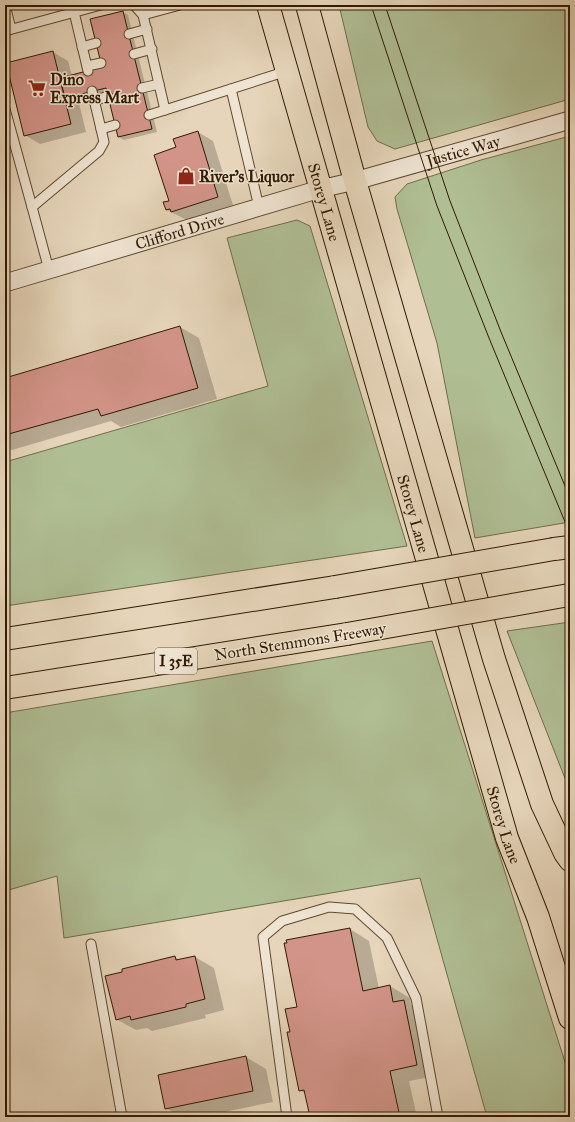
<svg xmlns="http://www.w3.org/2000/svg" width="575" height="1122" font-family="'IM FELL Great Primer',serif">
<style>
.green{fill:#b0be94;stroke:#706c4a}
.shadow{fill:#0003}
.building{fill:#d29488;stroke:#301a00}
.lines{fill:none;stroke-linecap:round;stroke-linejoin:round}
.service-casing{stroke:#5e492e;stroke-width:11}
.minor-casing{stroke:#5e492e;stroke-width:19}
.trunk-casing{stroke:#301a00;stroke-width:24}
.motorway-casing{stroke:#301a00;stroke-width:24}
.service{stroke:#efe4d2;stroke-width:9}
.minor{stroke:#efe4d2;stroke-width:17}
.trunk{stroke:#e6d5ba;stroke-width:22}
.motorway{stroke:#e6d5ba;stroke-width:22}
.tram{stroke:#301a00;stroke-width:1}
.motorway-bridge-casing{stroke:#301a00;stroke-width:24;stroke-linecap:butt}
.motorway-bridge{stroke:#e6d5ba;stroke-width:22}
.labels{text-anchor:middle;stroke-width:3;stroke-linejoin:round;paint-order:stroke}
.shield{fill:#efe4d2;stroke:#69573f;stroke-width:1}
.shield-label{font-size:15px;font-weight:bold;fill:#301a00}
.poi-label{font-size:16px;font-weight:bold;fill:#301a00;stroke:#efe4d2;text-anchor:start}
.street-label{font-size:16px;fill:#301a00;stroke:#efe4d2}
</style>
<rect width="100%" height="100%" fill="#e6d5ba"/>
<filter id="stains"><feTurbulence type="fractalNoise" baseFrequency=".005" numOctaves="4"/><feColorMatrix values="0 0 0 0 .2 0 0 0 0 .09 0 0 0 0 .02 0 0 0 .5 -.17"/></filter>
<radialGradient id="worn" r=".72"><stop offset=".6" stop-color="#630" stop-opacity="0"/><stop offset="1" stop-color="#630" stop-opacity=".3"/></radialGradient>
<g class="green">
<path d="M339,5H570V99L395,149L377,141L368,127Z"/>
<path d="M570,136V522L475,538L437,343L397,209L395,197L407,184L481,160Z"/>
<path d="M297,220L310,226L407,546L5,606V462L268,386L227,238Z"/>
<path d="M570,622V791L507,631Z"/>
<path d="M432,641L570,1078V1117H487L420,878L64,938L57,876L5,891V713Z"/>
</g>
<g class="shadow">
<path d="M123,12L128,15L157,132L124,140L119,137L108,91L78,99L86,132L40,144L25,135L53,52L68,61L72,76L103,68Z"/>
<path d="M198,132L213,141L233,205L187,220L167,210L170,201L177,148Z"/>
<path d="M180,327L199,338L217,399L121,427L111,421L12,450L5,446V379Z"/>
<path d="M350,929L369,941L379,989L390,986L410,998L411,1005L423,1012L436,1076L409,1081L417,1117H311L306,1094L300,1090L291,1033L299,1007Z"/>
<path d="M175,957L180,960L195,957L214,968L224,1010L205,1015L206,1018L152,1031L147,1028L136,1030L116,1019Z"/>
<path d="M246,1057L266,1069L273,1102L199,1117H181L166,1108Z"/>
<path d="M5,1099L6,1100L13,1117H5Z"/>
</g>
<g class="building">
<path d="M123,11L152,129L118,137L106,88L65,98L60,78L102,67L90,19Z"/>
<path d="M53,51L71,124L24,136L6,63Z"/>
<path d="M198,131L218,197L171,212L170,209L166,210L163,202L169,201L154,155L176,147L173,139Z"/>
<path d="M180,326L198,388L101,416L98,409L5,435V378Z"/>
<path d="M350,928L363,991L390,985L393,1002L404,1000L417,1065L390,1071L400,1117H310L304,1090L299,1091L287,1032H290L285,1009L297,1007L284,943H287L286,940Z"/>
<path d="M175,956L176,960L195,956L205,999L186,1004V1007L131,1020L130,1016L116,1020L105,976L122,972V969Z"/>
<path d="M246,1056L253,1091L165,1109L158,1075Z"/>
</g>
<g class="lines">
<g class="service-casing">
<g id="service">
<path d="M5,5L11,29"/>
<path d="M134,5L143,15"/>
<path d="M180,5L143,15L165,110L287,71"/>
<path d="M74,12L88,71"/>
<path d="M5,31L101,5"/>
<path d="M129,34L147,29"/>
<path d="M82,47L96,43"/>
<path d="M134,54L152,49"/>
<path d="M87,66L101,63"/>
<path d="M142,88L159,84"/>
<path d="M231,89L259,207"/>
<path d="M92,91L101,129L115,125"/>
<path d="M94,101L108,96"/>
<path d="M5,109L32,207"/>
<path d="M149,115L165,110"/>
<path d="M49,270L32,207L99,151L104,142L101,129"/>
<path d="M91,944L122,1117"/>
<path d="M287,1117L263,937L282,921L329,907L355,909L387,938L416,998L438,1117"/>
</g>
</g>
<g class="minor-casing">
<g id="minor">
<path id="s1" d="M5,283L320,189L355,181L570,120"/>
</g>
</g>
<g class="trunk-casing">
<g id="trunk">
<path id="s2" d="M268,5L507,838L538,917L570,1018"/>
<path d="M307,5L355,181L494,659L542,804L565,853L570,860"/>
</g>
</g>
<g class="motorway-casing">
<g id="motorway">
<path d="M554,549L570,547"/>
<path d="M5,639L335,587"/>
<path d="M5,688L347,634"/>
</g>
</g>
<use href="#service" class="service"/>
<use href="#minor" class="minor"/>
<use href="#trunk" class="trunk"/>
<use href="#motorway" class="motorway"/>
<g class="tram">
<path d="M371,5L437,206L489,338L570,534"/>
<path d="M385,5L450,201L501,332L570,498"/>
</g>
<g class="motorway-bridge-casing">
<g id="motorway-bridge">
<path d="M335,587L554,549"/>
<path d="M347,634L569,595"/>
</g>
</g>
<use href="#motorway-bridge" class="motorway-bridge"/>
</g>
<defs>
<g id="supermarket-bare" transform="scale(1.38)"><path d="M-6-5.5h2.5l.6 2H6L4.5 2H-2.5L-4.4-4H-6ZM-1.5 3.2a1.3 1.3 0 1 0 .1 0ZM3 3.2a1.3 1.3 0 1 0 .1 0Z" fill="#8f2418" stroke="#efe4d2" stroke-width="2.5" paint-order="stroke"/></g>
<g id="shop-bare" transform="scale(1.38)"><path d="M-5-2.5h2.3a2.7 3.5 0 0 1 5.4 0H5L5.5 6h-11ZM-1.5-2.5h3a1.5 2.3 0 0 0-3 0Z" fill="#8f2418" stroke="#efe4d2" stroke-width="2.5" paint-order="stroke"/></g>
</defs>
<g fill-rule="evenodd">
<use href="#supermarket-bare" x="37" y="88"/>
<use href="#shop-bare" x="186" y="176"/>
</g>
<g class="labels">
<rect class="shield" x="155" y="648" width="42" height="26" rx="3"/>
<g class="shield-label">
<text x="176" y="666">I 35E</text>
</g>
<g class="poi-label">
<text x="50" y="85">Dino<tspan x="50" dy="18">Express Mart</tspan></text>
<text x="199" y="182">River's Liquor</text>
</g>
<g class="street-label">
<text dy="6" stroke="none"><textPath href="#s1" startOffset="477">Justice Way</textPath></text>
<text dy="6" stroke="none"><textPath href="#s2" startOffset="205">Storey Lane</textPath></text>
<text dy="6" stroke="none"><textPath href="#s1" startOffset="182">Clifford Drive</textPath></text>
<text dy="6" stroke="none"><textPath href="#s2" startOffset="529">Storey Lane</textPath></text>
<text transform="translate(300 641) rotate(-9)" y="6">North Stemmons Freeway</text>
<text dy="6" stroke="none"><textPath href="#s2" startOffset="853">Storey Lane</textPath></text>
</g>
</g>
<rect width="575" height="1122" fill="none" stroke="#e6d5ba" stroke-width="20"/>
<rect x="6" y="6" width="563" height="1110" fill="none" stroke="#301a00" stroke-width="2"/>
<rect x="10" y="10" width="555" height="1102" fill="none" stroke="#301a00"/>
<rect width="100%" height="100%" filter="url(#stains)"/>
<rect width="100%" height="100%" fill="url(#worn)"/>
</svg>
